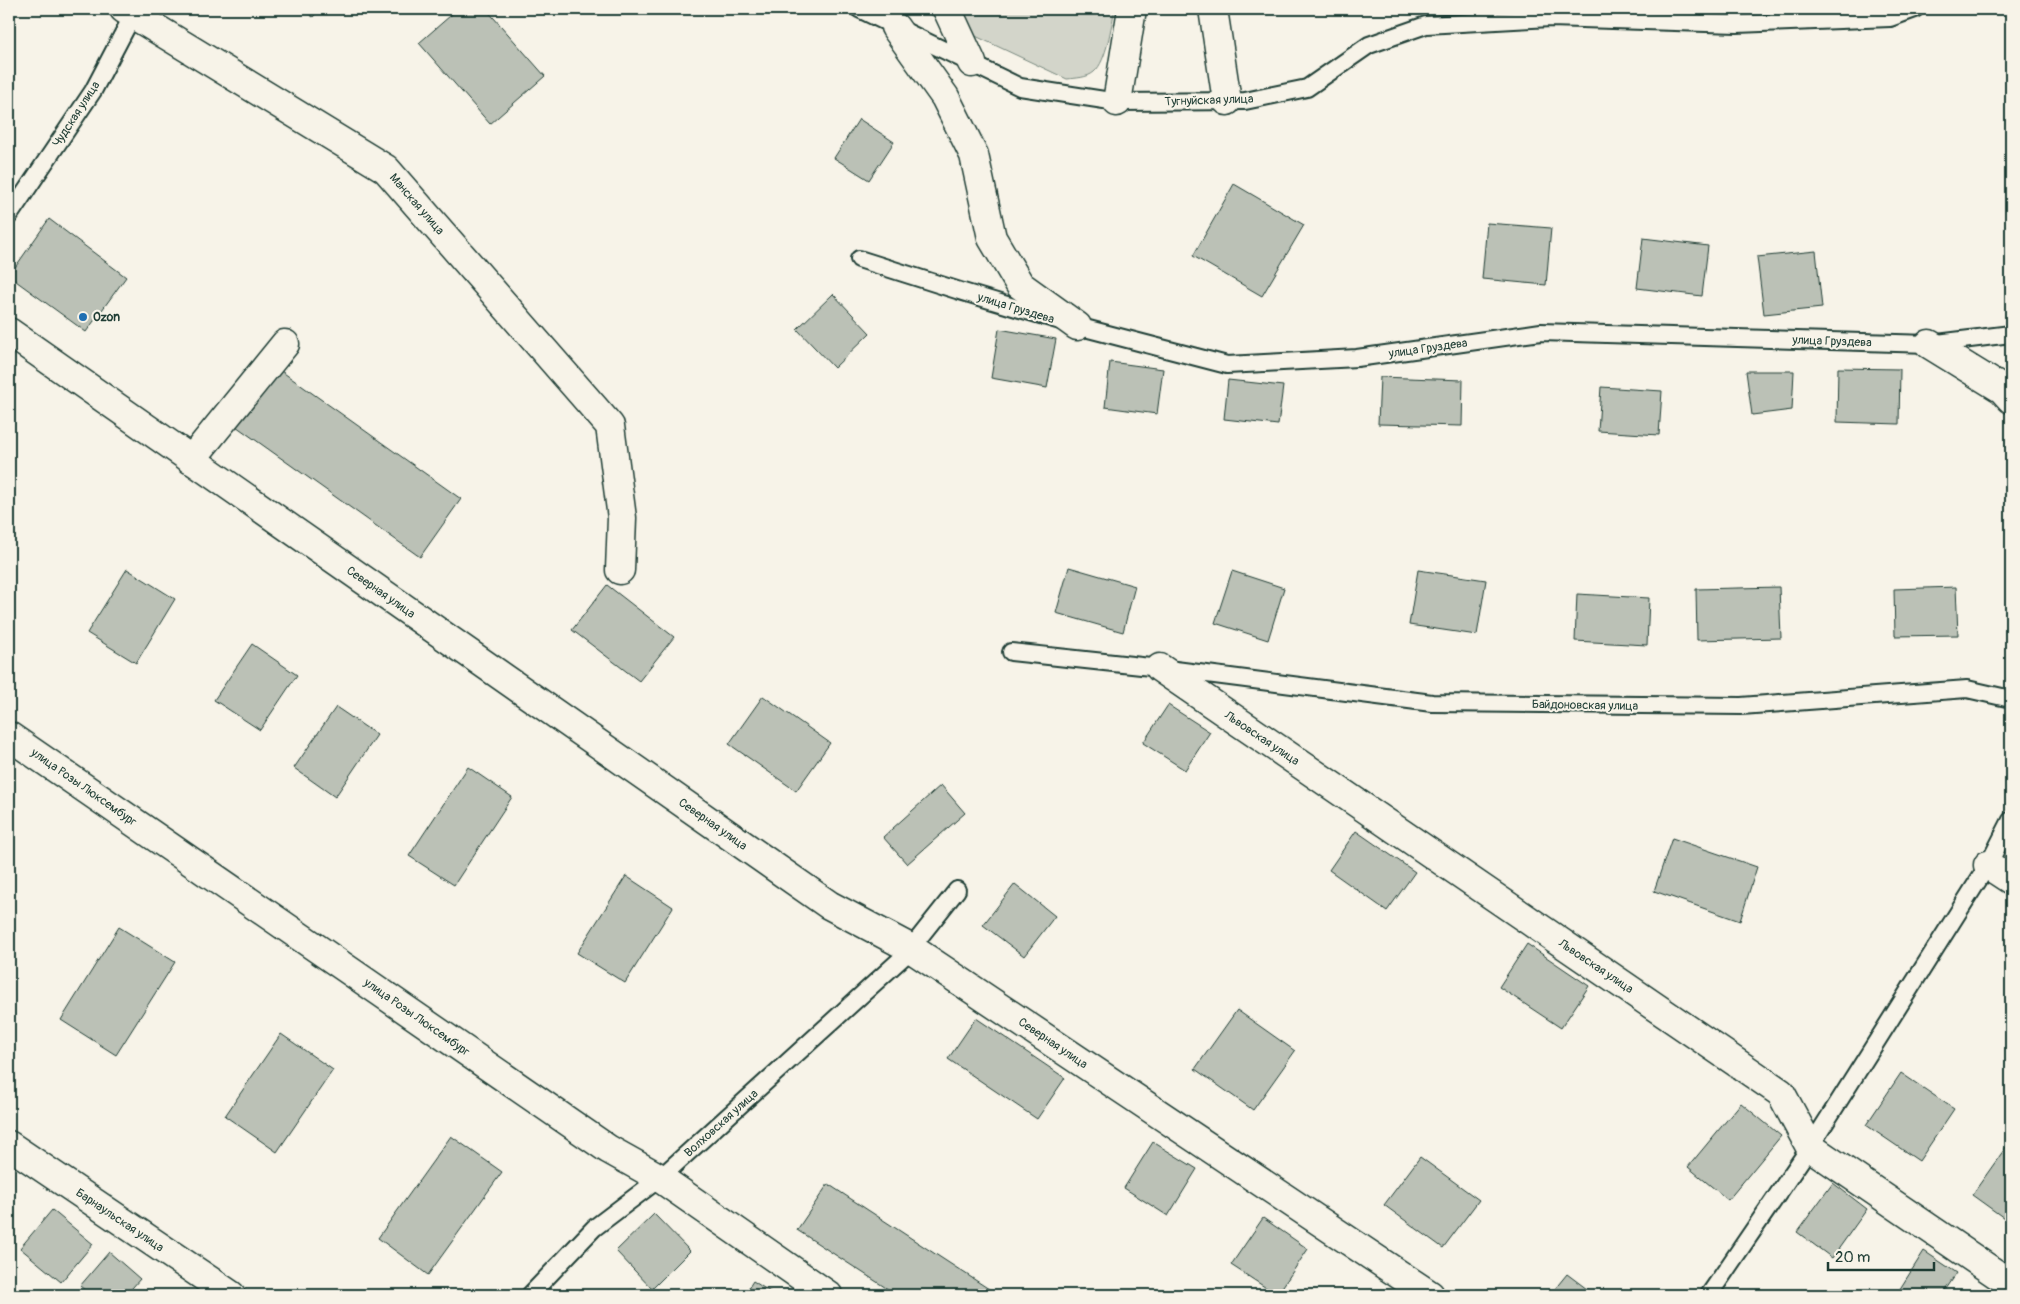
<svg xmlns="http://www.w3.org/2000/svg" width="2020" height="1304" font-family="Pangolin,sans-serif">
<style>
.green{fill:#d3d5ca;stroke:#79897f}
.building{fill:#bbc1b6;stroke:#1f3d34}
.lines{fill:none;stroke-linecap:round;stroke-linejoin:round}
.lane-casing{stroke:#1f3d34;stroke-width:20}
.street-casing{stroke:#1f3d34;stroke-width:31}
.lane{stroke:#f7f3e8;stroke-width:16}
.street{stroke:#f7f3e8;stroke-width:28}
.poi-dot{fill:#1f6fb2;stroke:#f7f3e8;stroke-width:2}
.labels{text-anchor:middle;stroke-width:4;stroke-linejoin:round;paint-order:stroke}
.street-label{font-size:12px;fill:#1f3d34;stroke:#f7f3e8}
.poi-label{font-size:12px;font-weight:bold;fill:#1f3d34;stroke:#f7f3e8;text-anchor:start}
</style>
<rect width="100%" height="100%" fill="#f7f3e8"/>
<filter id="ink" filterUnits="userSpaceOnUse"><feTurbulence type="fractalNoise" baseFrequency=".02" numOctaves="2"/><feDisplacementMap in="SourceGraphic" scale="10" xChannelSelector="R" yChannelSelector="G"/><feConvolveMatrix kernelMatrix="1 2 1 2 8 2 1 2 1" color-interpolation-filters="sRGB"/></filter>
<g filter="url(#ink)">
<path class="green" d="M918,9H1115C1111,25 1107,61 1094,72C1087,78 1076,78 1067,79Z"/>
<g class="building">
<path d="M302,9H320L313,17Z"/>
<path d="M458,9H486L545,76L490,124L419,43Z"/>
<path d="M859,119L894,142L869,180L834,158Z"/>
<path d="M1234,184L1304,225L1262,296L1193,256Z"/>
<path d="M49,219L126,277L86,332L9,276Z"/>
<path d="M1487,223L1551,228L1546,285L1482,279Z"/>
<path d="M1643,238L1708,246L1702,296L1637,288Z"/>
<path d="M1816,251L1822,308L1764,314L1757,257Z"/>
<path d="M833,294L870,333L834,368L797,329Z"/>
<path d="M999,329L1056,339L1047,388L991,378Z"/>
<path d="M1110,362L1163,369L1157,414L1105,407Z"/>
<path d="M274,366L461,499L420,557L233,424Z"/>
<path d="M1838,368L1900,369L1899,424L1837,422Z"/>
<path d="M1746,371H1794L1792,410L1752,415Z"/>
<path d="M1380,377L1463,380L1462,426L1378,424Z"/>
<path d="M1228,380L1283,386L1278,425L1224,419Z"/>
<path d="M1601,387L1662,391L1659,435L1598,431Z"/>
<path d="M1069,567L1135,586L1123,632L1056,613Z"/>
<path d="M127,569L175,599L136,663L87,633Z"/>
<path d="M1418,570L1486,580L1477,635L1409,625Z"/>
<path d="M1232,571L1284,588L1268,640L1215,623Z"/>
<path d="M607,585L674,637L639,681L572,630Z"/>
<path d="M1779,587L1781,638L1697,640L1696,589Z"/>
<path d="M1956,587L1958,635L1895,636L1894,589Z"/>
<path d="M1577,594L1649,598L1647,645L1575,641Z"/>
<path d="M252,644L297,675L260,730L214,700Z"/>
<path d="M763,696L830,743L796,791L729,744Z"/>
<path d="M1168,705L1210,732L1185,770L1143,743Z"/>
<path d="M336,707L377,735L335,797L294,768Z"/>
<path d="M468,767L512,797L454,885L409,856Z"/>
<path d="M941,785L965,813L907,864L883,837Z"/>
<path d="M1356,831L1415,872L1387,911L1329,870Z"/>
<path d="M1672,838L1757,867L1740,921L1654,891Z"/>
<path d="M626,876L673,907L625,983L577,953Z"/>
<path d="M1015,884L1055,916L1024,956L983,925Z"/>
<path d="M119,927L175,962L116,1055L61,1020Z"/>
<path d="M1527,944L1589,986L1561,1028L1499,987Z"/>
<path d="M1237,1010L1295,1051L1253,1110L1195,1069Z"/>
<path d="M976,1018L1065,1078L1037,1119L948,1059Z"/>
<path d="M281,1034L333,1070L277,1152L225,1116Z"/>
<path d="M1901,1073L1954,1109L1919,1161L1866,1125Z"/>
<path d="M1741,1103L1781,1136L1728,1200L1688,1167Z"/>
<path d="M451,1136L502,1172L428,1275L378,1238Z"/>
<path d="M2011,1140V1223L1972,1195Z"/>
<path d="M1153,1142L1197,1169L1168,1216L1124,1188Z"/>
<path d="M1420,1157L1479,1200L1443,1248L1384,1205Z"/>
<path d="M1833,1183L1867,1209L1832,1258L1797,1232Z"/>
<path d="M828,1184L992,1291L990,1295H897L797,1230Z"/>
<path d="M52,1210L93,1244L61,1282L20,1248Z"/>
<path d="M654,1214L690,1251L652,1289L616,1251Z"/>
<path d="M1263,1218L1308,1249L1277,1295L1231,1265Z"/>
<path d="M1924,1251L1957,1273L1942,1295H1896Z"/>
<path d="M109,1252L140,1279L126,1295H91L80,1286Z"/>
<path d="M1567,1274L1595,1295H1550Z"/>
<path d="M753,1281L775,1295H744Z"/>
</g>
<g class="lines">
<g class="lane-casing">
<g id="lane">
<path d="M859,9L1020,87L1117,102L1245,101L1307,88L1369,45L1426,25L1551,18L1737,24L1890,18L1915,9"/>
<path d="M9,216L93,91L136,9"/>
<path d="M859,259L963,292L1077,326L1227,365L1357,358L1541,332L1929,344L2011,334"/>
<path d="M1011,652L1160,668L1432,703L1741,706L1967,689L2011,699"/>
<path d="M907,953L957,890"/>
<path d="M530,1295L594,1228L660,1178L912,949"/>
<path d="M1709,1295L1810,1147L1988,865L2011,820"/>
</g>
</g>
<g class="street-casing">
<g id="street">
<path d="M124,9L386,169L610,426L622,518L620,570"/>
<path d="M947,9L972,63"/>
<path d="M1213,9L1227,101"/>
<path d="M895,27L945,97L974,155L992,238L1020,285L1077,326"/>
<path d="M1117,102L1132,9"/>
<path d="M9,332L829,905L912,949L1430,1295"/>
<path d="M1929,344L2002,389L2011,399"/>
<path d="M191,460L285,344"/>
<path d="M1160,668L1781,1093L1810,1147L2011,1284"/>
<path d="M9,736L608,1149L660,1178L828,1295"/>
<path d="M1988,865L2011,880"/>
<path d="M9,1145L231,1295"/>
</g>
</g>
<use href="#lane" class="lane"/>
<use href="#street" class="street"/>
</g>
</g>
<circle class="poi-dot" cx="83" cy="317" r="5"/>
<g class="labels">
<g class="street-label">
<text transform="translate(1209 100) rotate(-2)" y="4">Тугнуйская улица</text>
<text transform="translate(76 114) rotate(-57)" y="4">Чудская улица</text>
<text transform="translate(417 204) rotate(49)" y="4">Манская улица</text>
<text transform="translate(1016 308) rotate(17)" y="4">улица Груздева</text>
<text transform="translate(1832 341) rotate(2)" y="4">улица Груздева</text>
<text transform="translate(1428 348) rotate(-8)" y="4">улица Груздева</text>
<text transform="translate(381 592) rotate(35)" y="4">Северная улица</text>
<text transform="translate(1585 705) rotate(1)" y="4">Байдоновская улица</text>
<text transform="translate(1262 738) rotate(34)" y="4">Львовская улица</text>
<text transform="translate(84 787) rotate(35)" y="4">улица Розы Люксембург</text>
<text transform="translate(713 824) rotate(35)" y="4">Северная улица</text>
<text transform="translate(1596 966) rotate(34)" y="4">Львовская улица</text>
<text transform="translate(417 1017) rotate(35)" y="4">улица Розы Люксембург</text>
<text transform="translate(1053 1043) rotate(34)" y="4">Северная улица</text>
<text transform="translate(721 1123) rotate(-42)" y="4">Волховская улица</text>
<text transform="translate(120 1220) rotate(34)" y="4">Барнаульская улица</text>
</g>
<g class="poi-label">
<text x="93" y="321">Ozon</text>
</g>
</g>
<rect width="2020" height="1304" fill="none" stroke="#f7f3e8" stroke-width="30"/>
<rect x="15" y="15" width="1990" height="1274" fill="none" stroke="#1f3d34" stroke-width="2" filter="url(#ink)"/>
<path d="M1828 1262v8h106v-8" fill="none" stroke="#1f3d34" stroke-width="2.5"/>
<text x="1835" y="1262" font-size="15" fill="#1f3d34" stroke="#f7f3e8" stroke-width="4" paint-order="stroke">20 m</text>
</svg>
